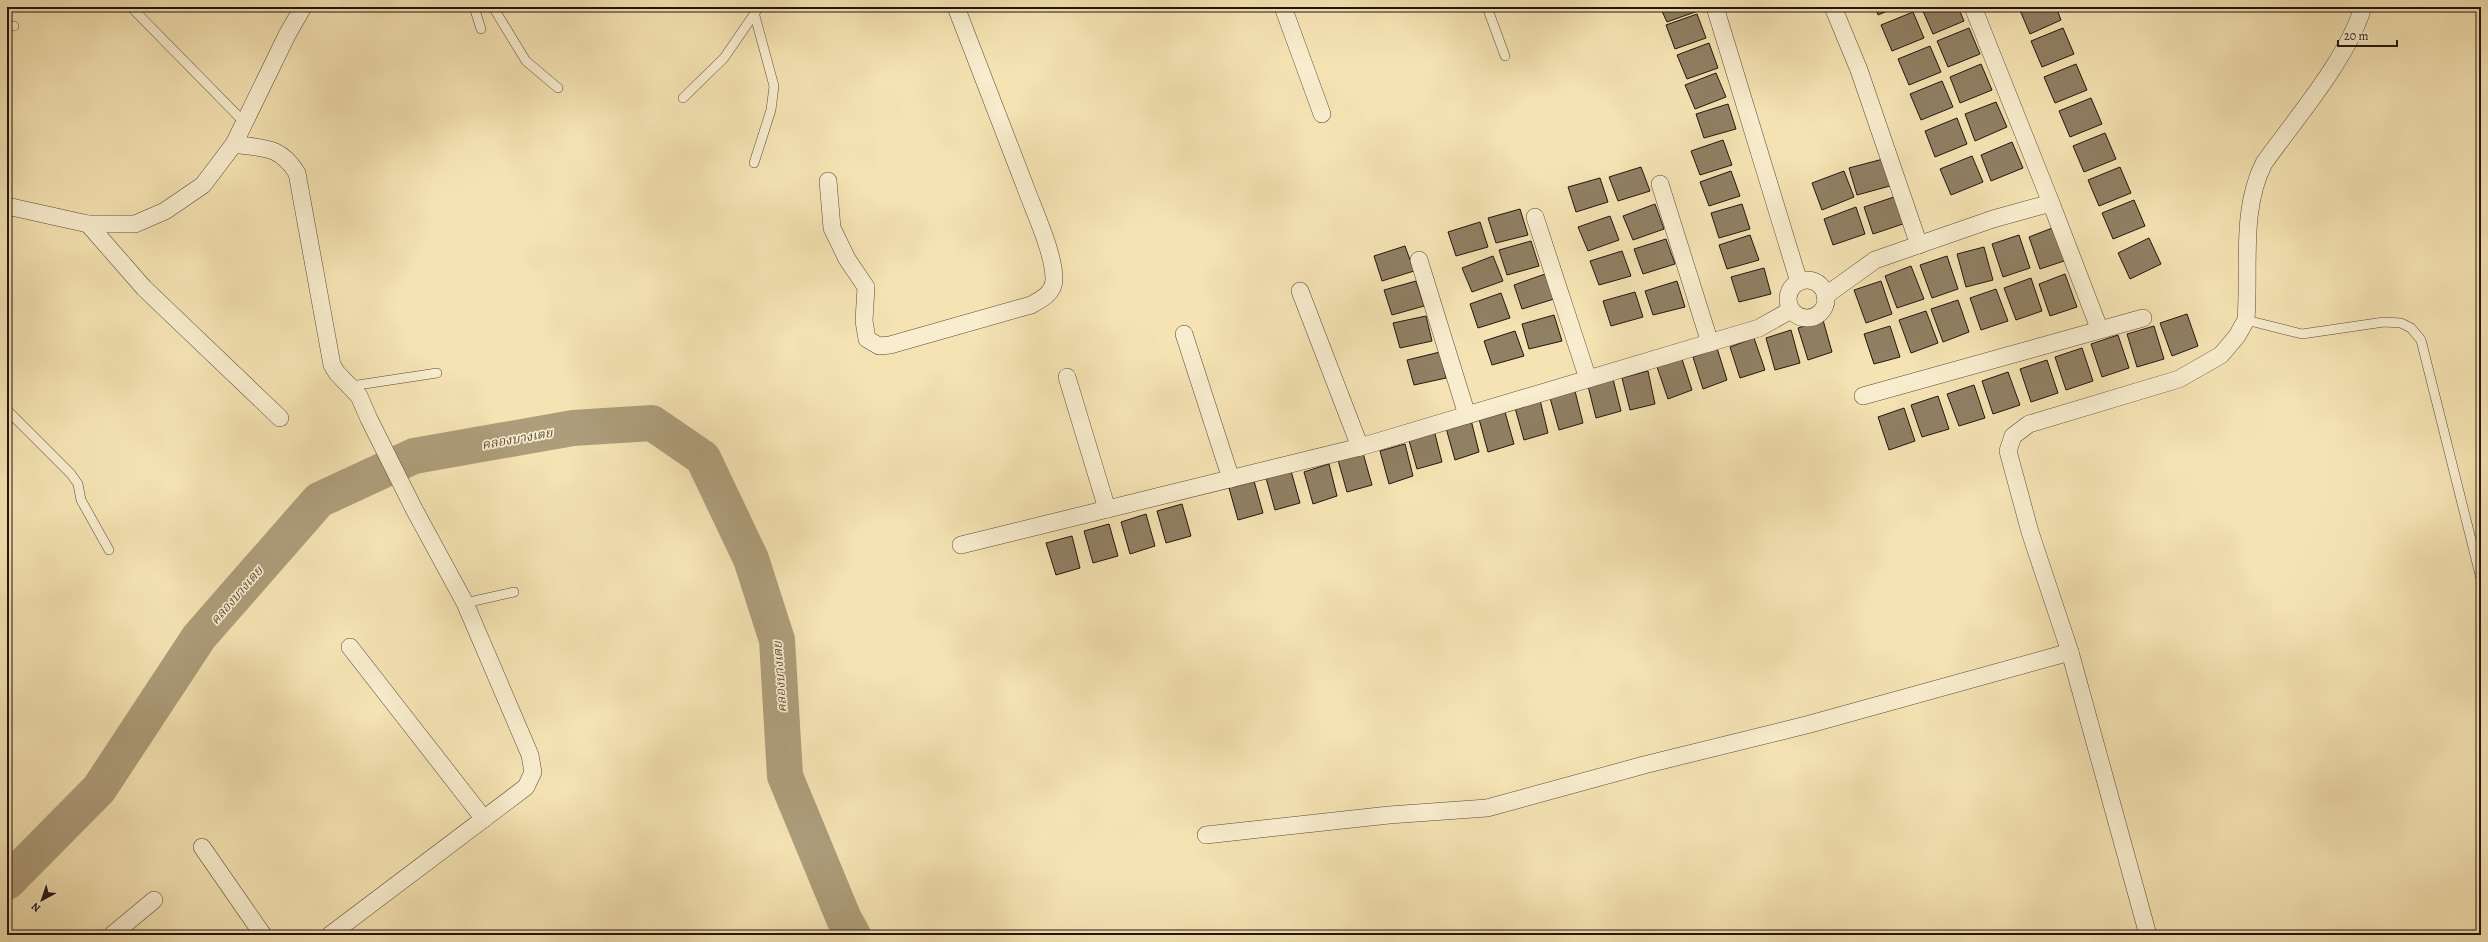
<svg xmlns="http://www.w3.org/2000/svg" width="2488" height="942" font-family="Alegreya,'Noto Serif Thai',serif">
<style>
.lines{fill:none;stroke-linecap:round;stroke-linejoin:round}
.river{stroke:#ad9d7b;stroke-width:36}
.building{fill:#908064;stroke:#22140f}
.service-casing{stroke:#574838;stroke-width:10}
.minor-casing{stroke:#574838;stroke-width:18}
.service{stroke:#f8edce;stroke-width:9}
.minor{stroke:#f8edce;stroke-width:17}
.labels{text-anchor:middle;stroke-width:3.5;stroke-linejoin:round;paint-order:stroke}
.water-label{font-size:13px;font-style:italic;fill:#5a4b3a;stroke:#f8edce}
</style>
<rect width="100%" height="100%" fill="#f5e3b3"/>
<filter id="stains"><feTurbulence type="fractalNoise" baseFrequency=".005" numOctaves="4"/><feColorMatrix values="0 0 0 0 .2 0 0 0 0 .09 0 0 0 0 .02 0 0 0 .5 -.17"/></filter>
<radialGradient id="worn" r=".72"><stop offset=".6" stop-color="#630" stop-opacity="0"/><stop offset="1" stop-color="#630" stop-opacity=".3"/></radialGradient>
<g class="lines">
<path class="river" d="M7,882L99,789L199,637L319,500L414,456L573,428L652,423L703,458L751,559L777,640L785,776L844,919L853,935"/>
</g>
<g class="building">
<path d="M1660,7H1696L1698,11L1667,22Z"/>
<path d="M1875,7H1897L1878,15Z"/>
<path d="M1925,7H1958L1964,21L1933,34L1922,9Z"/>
<path d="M2056,7L2061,20L2030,34L2019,8Z"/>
<path d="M1913,12L1924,38L1892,51L1881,25Z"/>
<path d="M1697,14L1706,38L1675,49L1666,25Z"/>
<path d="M1969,28L1980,54L1948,67L1937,41Z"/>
<path d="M2063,28L2074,54L2042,67L2031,41Z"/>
<path d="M1709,43L1718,68L1687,79L1677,55Z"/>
<path d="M1930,46L1941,72L1909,85L1898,59Z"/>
<path d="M1981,64L1992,90L1960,103L1950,77Z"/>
<path d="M2076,64L2087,90L2055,103L2044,77Z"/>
<path d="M1716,73L1726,97L1695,109L1685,85Z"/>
<path d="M1942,81L1953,107L1921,120L1910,94Z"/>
<path d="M2091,98L2102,124L2070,137L2059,111Z"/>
<path d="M1996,102L2007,127L1975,141L1965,114Z"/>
<path d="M1728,104L1736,129L1704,138L1696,114Z"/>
<path d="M1957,118L1967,144L1935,157L1925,131Z"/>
<path d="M2105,133L2116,159L2084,172L2073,146Z"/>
<path d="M1723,140L1732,165L1700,175L1691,151Z"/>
<path d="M2012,142L2023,168L1991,181L1981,155Z"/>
<path d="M1972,156L1983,182L1951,195L1940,169Z"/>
<path d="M1883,159L1890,186L1857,195L1849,168Z"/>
<path d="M1641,167L1650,191L1618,201L1609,177Z"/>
<path d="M2120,167L2131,193L2099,206L2088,180Z"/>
<path d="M1731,171L1740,196L1709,206L1700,182Z"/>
<path d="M1844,171L1854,197L1822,210L1812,183Z"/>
<path d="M1600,178L1608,202L1576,212L1568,187Z"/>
<path d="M1897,196L1906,223L1873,234L1864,207Z"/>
<path d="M2134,200L2145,226L2113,239L2102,213Z"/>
<path d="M1655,204L1664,229L1633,240L1623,216Z"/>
<path d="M1742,204L1750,229L1719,238L1711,213Z"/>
<path d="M1856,207L1865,234L1833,245L1824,219Z"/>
<path d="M1520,209L1528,235L1496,243L1488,218Z"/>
<path d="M1610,216L1619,240L1588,251L1578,227Z"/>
<path d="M1480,222L1488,247L1456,256L1448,232Z"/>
<path d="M2055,227L2067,260L2040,269L2029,237Z"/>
<path d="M1750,235L1759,260L1727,269L1719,245Z"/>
<path d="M2019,235L2030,268L2003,277L1992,244Z"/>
<path d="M2149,238L2161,264L2130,279L2118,253Z"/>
<path d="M1666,239L1675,264L1643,274L1634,249Z"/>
<path d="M1531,241L1539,266L1507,275L1499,250Z"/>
<path d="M1405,246L1414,271L1382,281L1374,256Z"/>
<path d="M1984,247L1993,280L1966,287L1957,254Z"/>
<path d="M1622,251L1631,276L1599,285L1590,261Z"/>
<path d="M1493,256L1503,281L1472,292L1462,268Z"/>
<path d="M1947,256L1958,289L1932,298L1920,265Z"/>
<path d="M1911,266L1924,299L1897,308L1885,276Z"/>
<path d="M1764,268L1771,294L1739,302L1731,277Z"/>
<path d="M1545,274L1554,299L1522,309L1514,285Z"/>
<path d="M2065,274L2077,307L2050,316L2039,284Z"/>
<path d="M2031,278L2042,311L2016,320L2004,288Z"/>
<path d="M1416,281L1424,306L1392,315L1384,290Z"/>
<path d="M1677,281L1685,307L1653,315L1645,291Z"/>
<path d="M1881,281L1892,314L1866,323L1854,290Z"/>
<path d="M1996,289L2008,321L1981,330L1970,298Z"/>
<path d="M1635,292L1643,317L1611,326L1603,301Z"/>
<path d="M1501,293L1510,318L1478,328L1470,304Z"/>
<path d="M1958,300L1969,332L1943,342L1931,309Z"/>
<path d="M1926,311L1938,343L1911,353L1899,320Z"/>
<path d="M2187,314L2198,346L2172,356L2160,323Z"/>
<path d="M1554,315L1562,341L1529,349L1522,324Z"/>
<path d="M1426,316L1432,341L1400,348L1393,323Z"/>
<path d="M1823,320L1832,352L1808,360L1798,328Z"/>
<path d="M1890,326L1900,357L1874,364L1864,334Z"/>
<path d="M2154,326L2164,359L2137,367L2127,334Z"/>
<path d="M1791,330L1800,363L1775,370L1766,338Z"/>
<path d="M1515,331L1524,356L1492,365L1484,341Z"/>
<path d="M2118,335L2129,368L2102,377L2091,344Z"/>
<path d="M1754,338L1765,370L1740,378L1730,347Z"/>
<path d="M1717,348L1727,380L1703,389L1693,357Z"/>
<path d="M2082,348L2093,381L2066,390L2055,357Z"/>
<path d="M1440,352L1446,378L1414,385L1407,360Z"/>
<path d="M1682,359L1692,390L1668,399L1657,367Z"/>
<path d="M2047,360L2058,393L2031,402L2020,369Z"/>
<path d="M1648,371L1655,404L1630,410L1622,378Z"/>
<path d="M2008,372L2020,405L1993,414L1982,381Z"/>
<path d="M1613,379L1621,411L1596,418L1588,386Z"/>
<path d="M1974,385L1985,418L1959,426L1947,394Z"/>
<path d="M1575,391L1583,423L1559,430L1550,398Z"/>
<path d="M1938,396L1949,429L1922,437L1911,405Z"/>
<path d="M1540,400L1548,433L1524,440L1515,408Z"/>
<path d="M1904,408L1915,441L1889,450L1878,417Z"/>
<path d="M1505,412L1514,444L1488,452L1479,419Z"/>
<path d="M1471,420L1479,452L1455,460L1446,428Z"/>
<path d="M1434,430L1442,462L1417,469L1408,437Z"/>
<path d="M1405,444L1413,476L1389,484L1380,451Z"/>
<path d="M1363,453L1372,485L1347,492L1338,460Z"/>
<path d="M1329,464L1337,496L1313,504L1304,472Z"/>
<path d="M1291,471L1300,503L1275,510L1266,478Z"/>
<path d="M1254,481L1263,513L1238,520L1229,488Z"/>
<path d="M1182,504L1191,536L1166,543L1157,511Z"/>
<path d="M1146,514L1155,546L1130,554L1121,522Z"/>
<path d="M1109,524L1118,556L1093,563L1084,531Z"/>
<path d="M1072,536L1080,568L1056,575L1046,543Z"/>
</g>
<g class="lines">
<g class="service-casing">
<g id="service">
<path d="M131,7L244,122"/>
<path d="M474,7L481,29"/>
<path d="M493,7L526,61L558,88"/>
<path d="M1487,7L1505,56"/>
<path d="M7,26H14"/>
<path d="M683,98L724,58L759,7"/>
<path d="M754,163L771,110L774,86L755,16"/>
<path d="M2246,320L2302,334L2384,322L2401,323L2411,328L2421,340L2481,579"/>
<path d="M351,386L437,373"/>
<path d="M7,410L71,474L78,484L81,500L109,550"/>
<path d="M465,603L514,592"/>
</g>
</g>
<g class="minor-casing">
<g id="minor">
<path d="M1283,7L1322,114"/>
<path d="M1715,7L1799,282"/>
<path d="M1833,7L1859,70L1919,245"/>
<path d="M1973,7L2051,203"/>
<path d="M234,144C264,149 279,145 297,173L332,365L337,373L359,396L369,419L414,509L465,603L530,755L533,772L526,787L330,935"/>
<path d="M828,181L832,228L847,259L866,287L864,321L867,339L879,346L890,345L1031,305C1042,299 1054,293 1054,279C1054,253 1034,211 1025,186C1002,127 979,67 956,7"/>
<path d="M1660,184L1710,343"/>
<path d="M7,206L88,224H135L165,211L203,185L234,144L287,35L303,7"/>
<path d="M1535,217L1588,379"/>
<path d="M88,224L144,288L280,418"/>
<path d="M1419,260L1467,415"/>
<circle cx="1807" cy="299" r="19"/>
<path d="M1300,291L1360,447"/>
<path d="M1825,296L1875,260L1993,219L2051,203L2099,328"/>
<path d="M1184,334L1231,479"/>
<path d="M1067,377L1107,509"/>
<path d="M1863,396L2143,318"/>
<path d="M961,545L1360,447L1759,328L1791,310"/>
<path d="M350,647L484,819"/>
<path d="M1206,835L1389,815L1487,808L1644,765L1810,724L2070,652"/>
<path d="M202,847L263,935"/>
<path d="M112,935L154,900"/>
<path d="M2148,935L2070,652L2030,532L2008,451L2013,436L2029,424L2179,379L2221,355L2237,336L2246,320C2250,268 2240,210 2264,163C2296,118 2347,60 2363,7"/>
</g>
</g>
<use href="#service" class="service"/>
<use href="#minor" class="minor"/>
</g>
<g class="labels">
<g class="water-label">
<text transform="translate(517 438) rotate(-10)" y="5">คลองบางเตย</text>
<text transform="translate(236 595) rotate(-49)" y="5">คลองบางเตย</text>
<text transform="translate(779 677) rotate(-94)" y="5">คลองบางเตย</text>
</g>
</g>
<rect width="2488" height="942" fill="none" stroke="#f5e3b3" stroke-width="24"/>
<rect x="8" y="8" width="2472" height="926" fill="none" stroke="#22140f" stroke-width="2"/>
<rect x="12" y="12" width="2464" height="918" fill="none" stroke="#22140f"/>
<g transform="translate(42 900) rotate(220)" stroke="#f8edce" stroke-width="3" paint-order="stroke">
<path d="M0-3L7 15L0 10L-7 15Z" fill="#22140f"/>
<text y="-6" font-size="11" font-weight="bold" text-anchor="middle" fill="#22140f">N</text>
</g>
<path d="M2338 40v6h59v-6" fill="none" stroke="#22140f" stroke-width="2"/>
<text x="2344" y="40" font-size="12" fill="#22140f" stroke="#f8edce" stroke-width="3" paint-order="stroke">20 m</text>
<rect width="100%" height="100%" filter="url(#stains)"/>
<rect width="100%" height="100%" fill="url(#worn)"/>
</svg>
